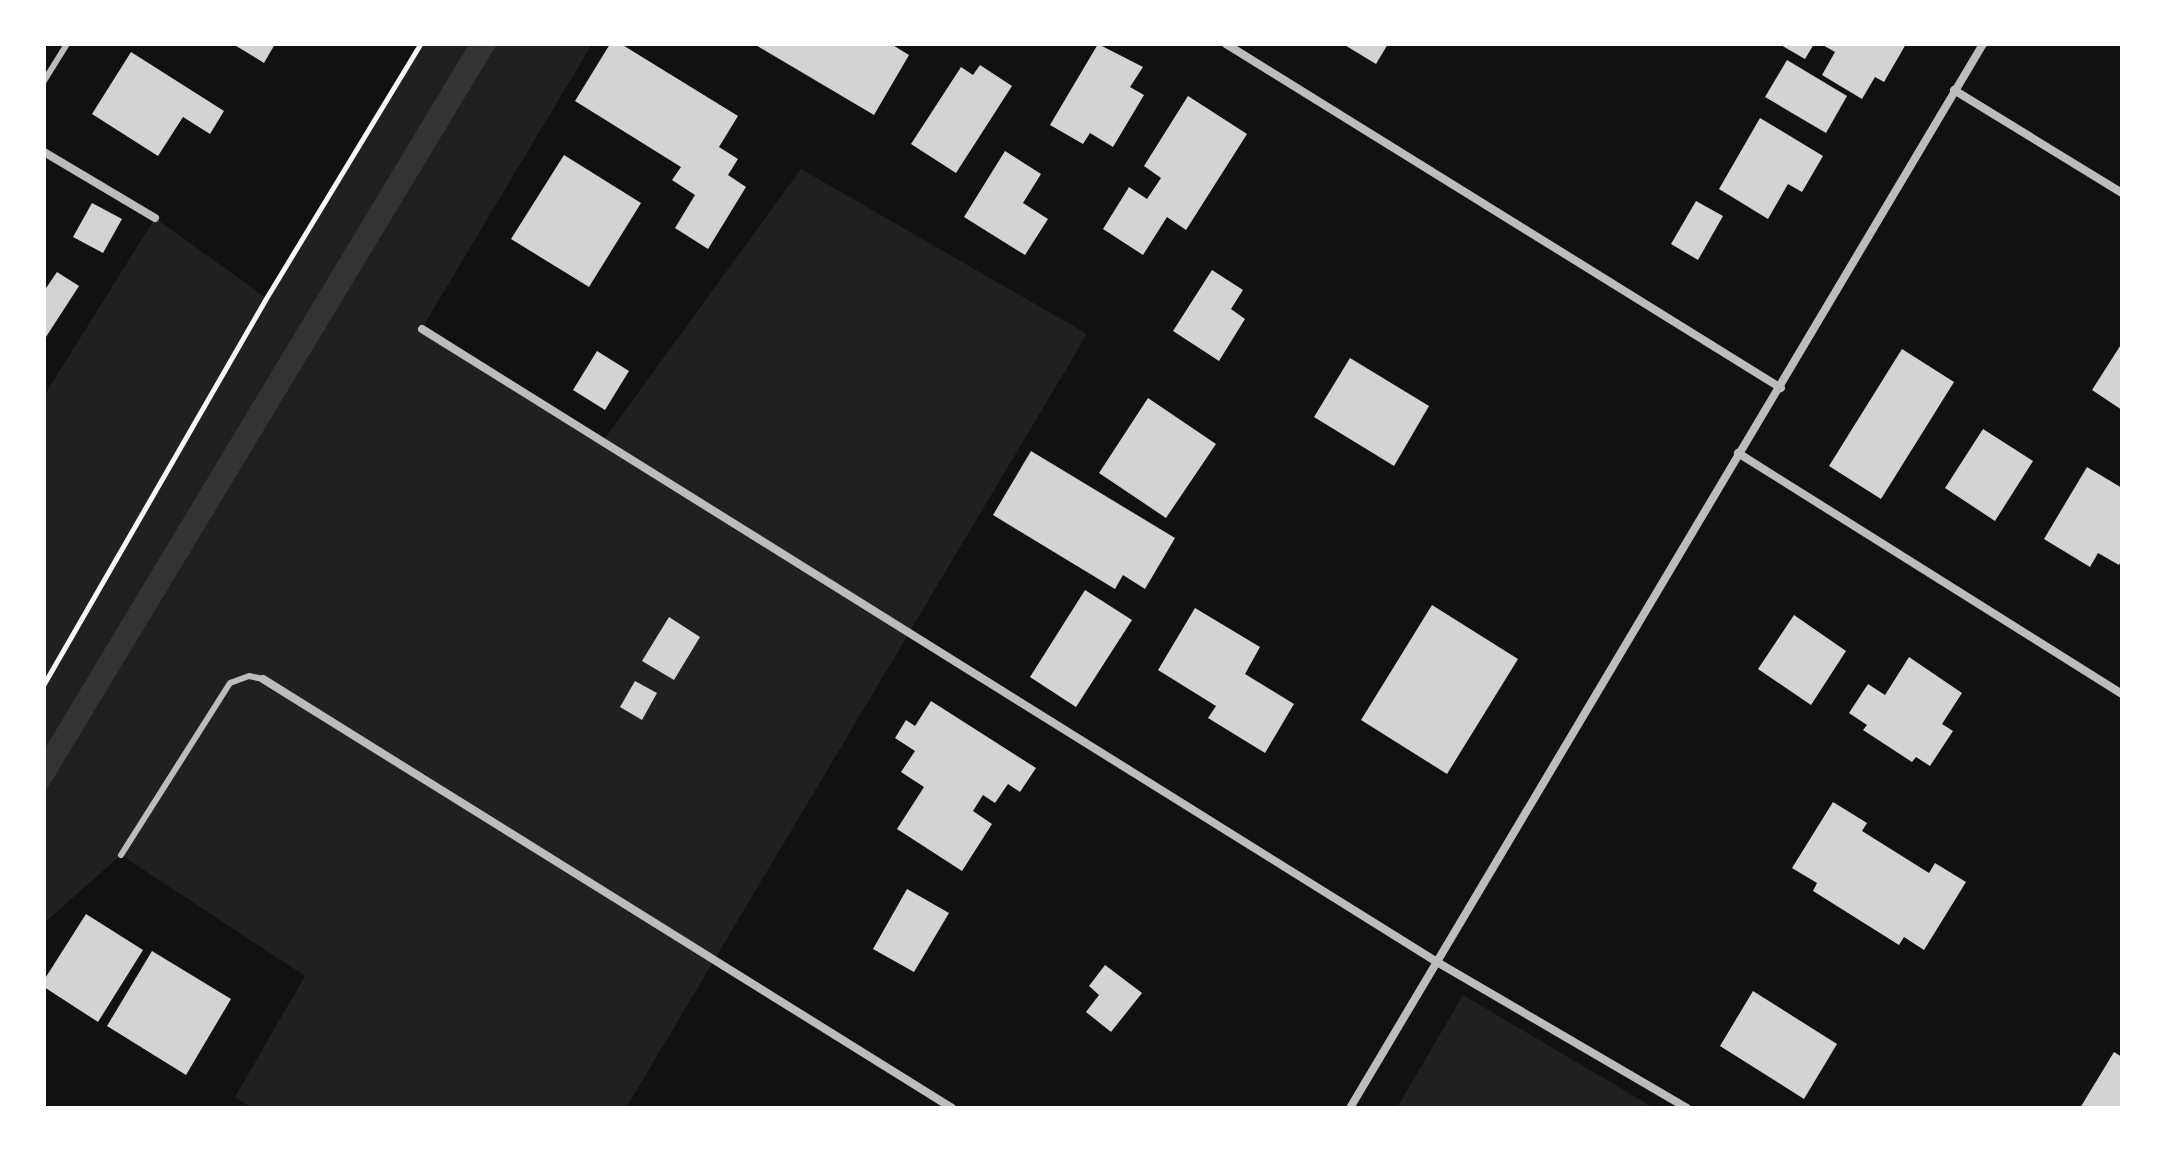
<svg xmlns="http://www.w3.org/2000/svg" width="2166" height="1152" font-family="'DM Sans',sans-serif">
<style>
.green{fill:#202020}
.water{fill:#333}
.building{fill:#d3d3d3}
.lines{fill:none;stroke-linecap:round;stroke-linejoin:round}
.path{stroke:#f5f5f5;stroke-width:5}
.service{stroke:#bcbcbc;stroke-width:6}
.minor{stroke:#bcbcbc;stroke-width:8}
</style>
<rect width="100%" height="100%" fill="#111"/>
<g class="green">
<path d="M421,44H592L422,328L603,441L801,169L1087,334L626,1108H252L235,1097L305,976L121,855L44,923V396L155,218L266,298Z"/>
<path d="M1463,995L1654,1108H1397Z"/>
</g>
<path class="water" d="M469,44H497L44,794V750Z"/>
<g class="building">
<path d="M233,44H275L264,63Z"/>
<path d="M610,44H621L738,116L719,147L738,159L728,175L746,187L708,249L675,228L695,195L672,180L681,167L575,101Z"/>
<path d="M754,44H891L909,55L874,115Z"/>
<path d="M1098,44L1143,67L1130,87L1144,95L1113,147L1090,133L1083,144L1050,125Z"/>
<path d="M1343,44H1388L1376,64Z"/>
<path d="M1779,44H1814L1805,59Z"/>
<path d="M1821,44H1906L1884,82L1875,77L1862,99L1822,75L1835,52Z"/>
<path d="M131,52L224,111L210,134L183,117L158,156L92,114Z"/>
<path d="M1787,60L1847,96L1826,133L1765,97Z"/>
<path d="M980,65L1012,86L956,173L911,144L961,67L973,75Z"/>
<path d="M1188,96L1247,134L1186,230L1167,217L1143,255L1103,229L1129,187L1147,199L1161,178L1144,166Z"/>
<path d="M1760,118L1823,156L1802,192L1788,184L1768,219L1719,189Z"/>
<path d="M1005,151L1041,174L1023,203L1048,219L1025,255L964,217Z"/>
<path d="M564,155L641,203L589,287L511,239Z"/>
<path d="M1696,201L1723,216L1698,260L1671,244Z"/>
<path d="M92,203L122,219L103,253L73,237Z"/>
<path d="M1212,270L1243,290L1231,309L1245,319L1219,361L1173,331Z"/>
<path d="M57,272L79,286L44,340V291Z"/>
<path d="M2122,343V410L2092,390Z"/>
<path d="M1902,349L1954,382L1881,499L1829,466Z"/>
<path d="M597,351L629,371L605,410L573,390Z"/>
<path d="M1350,358L1429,406L1394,466L1314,417Z"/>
<path d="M1148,398L1216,444L1166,518L1099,473Z"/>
<path d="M1983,429L2033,461L1995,521L1945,488Z"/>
<path d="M1031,451L1175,538L1145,589L1123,575L1115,589L993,515Z"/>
<path d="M2087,467L2122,488V559L2119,565L2098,553L2090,567L2044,539Z"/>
<path d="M1085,590L1132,620L1076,707L1030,677Z"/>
<path d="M1432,605L1518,659L1447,774L1361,720Z"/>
<path d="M1195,608L1260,647L1245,674L1294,704L1265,753L1208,718L1216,706L1158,670Z"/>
<path d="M1794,615L1846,651L1811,705L1758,669Z"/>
<path d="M669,617L700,637L674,680L642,661Z"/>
<path d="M1909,657L1962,693L1942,724L1953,731L1930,766L1916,757L1912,762L1863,730L1867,725L1849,713L1868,684L1885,695Z"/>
<path d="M635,681L657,693L642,720L620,707Z"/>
<path d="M931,701L1036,768L1020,792L1008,784L995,803L983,795L973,811L992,824L962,871L897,829L924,787L901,772L915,751L895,738L906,720L915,726Z"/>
<path d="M1833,802L1867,823L1862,831L1929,873L1935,863L1966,882L1924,950L1904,937L1899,945L1813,891L1817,883L1792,868Z"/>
<path d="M907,889L949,913L914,972L873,949Z"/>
<path d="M86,914L143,950L98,1022L44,987V980Z"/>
<path d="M152,951L231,999L186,1075L107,1026Z"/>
<path d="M1105,965L1142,993L1111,1032L1086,1012L1099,995L1089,986Z"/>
<path d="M1753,991L1837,1044L1804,1099L1720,1046Z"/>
<path d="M2114,1052L2122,1057V1108H2080Z"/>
</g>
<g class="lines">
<path class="path" d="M44,685L267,298L421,44"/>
<g class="service">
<path d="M44,81L67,44"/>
<path d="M121,855L230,683L249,676L263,679"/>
</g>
<g class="minor">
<path d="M1226,44L1781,388"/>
<path d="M1954,90L2122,193"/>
<path d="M44,152L155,218"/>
<path d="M422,329L1437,962L1687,1108"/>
<path d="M1738,453L2122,694"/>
<path d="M263,679L952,1108"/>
<path d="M1350,1108L1983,44"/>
</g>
</g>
<rect width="2166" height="1152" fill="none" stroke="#ffffff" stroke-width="92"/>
</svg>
